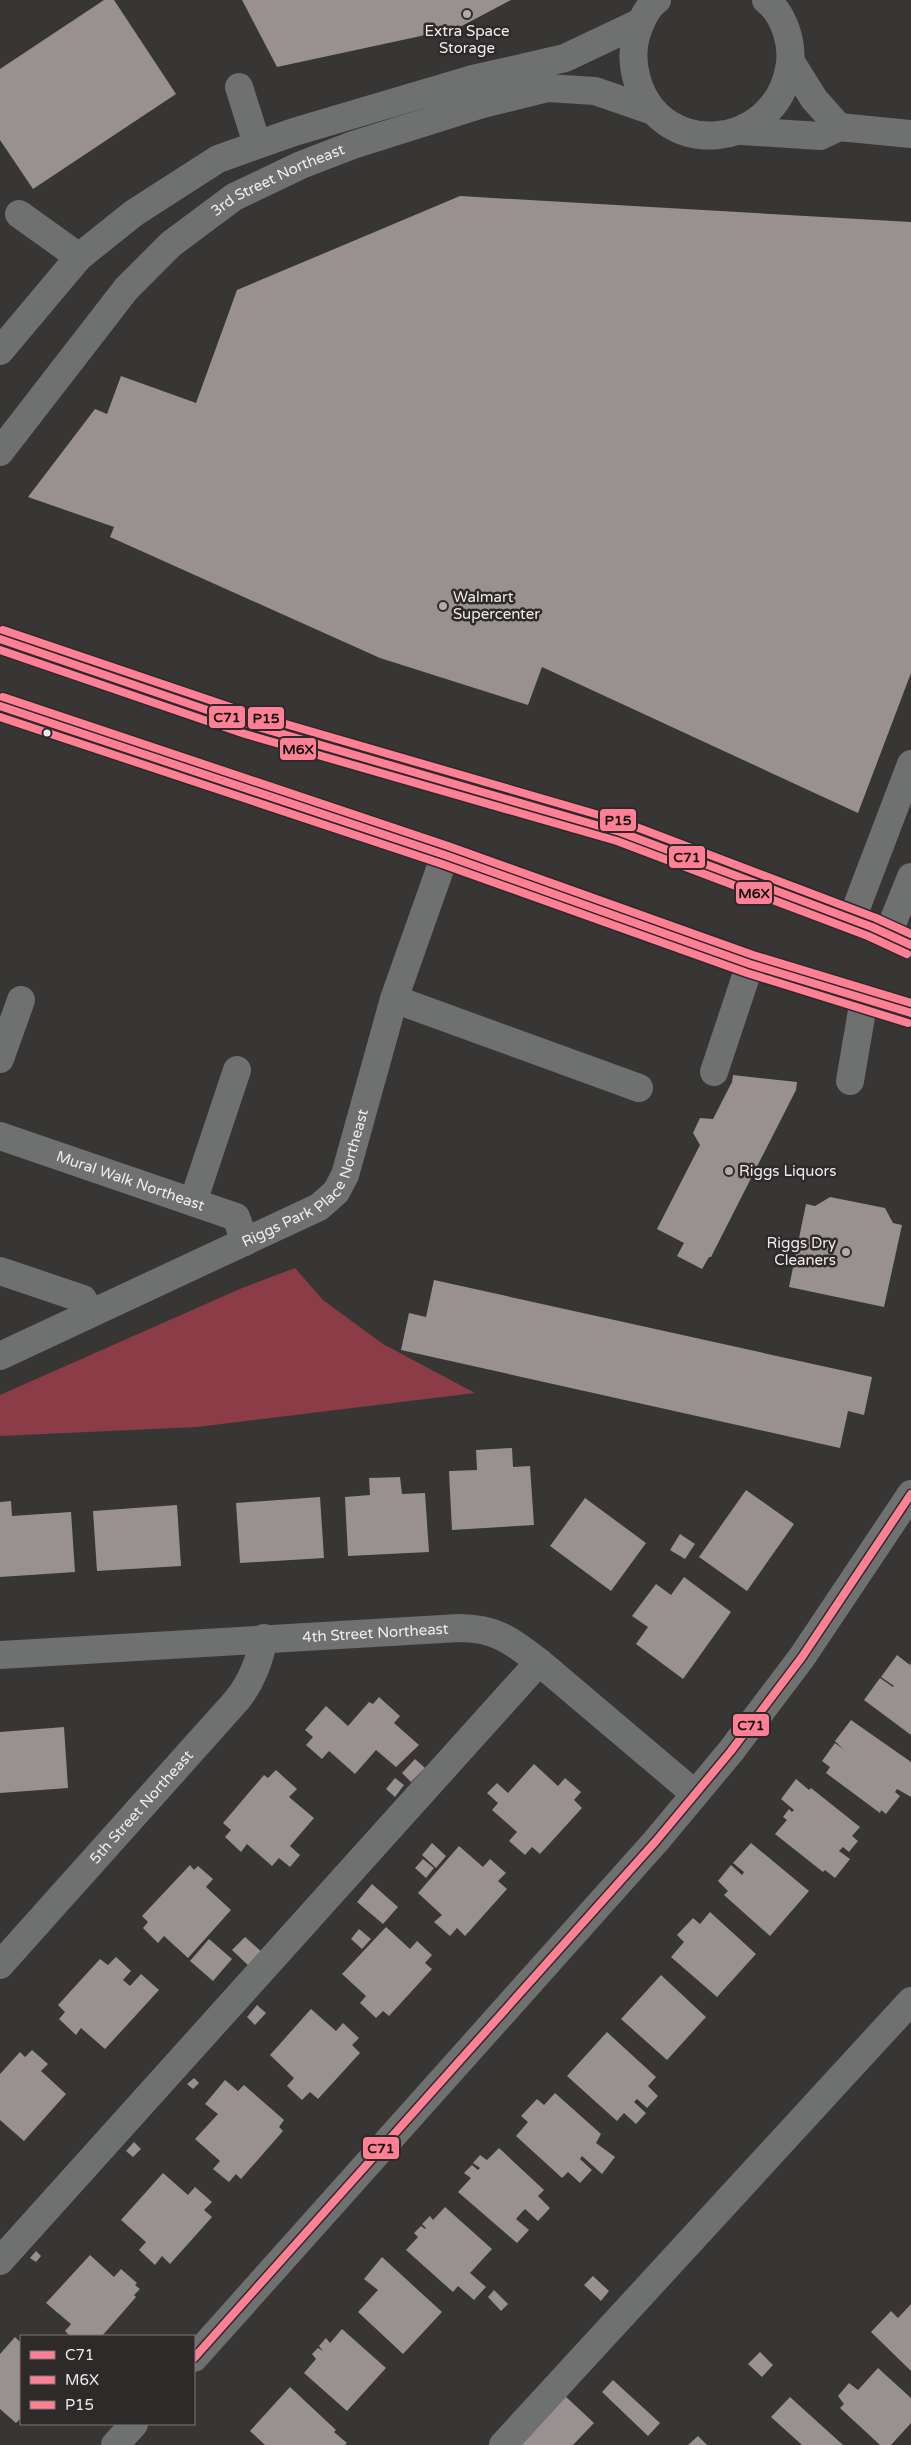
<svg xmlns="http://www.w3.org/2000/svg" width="911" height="2445" font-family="'Varela Round',sans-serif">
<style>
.forest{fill:#8b3c46}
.building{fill:#999090}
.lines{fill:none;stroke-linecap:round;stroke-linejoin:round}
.minor{stroke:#6f7070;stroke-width:28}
.major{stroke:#717070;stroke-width:28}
.bus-1-casing{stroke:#2e2a2a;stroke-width:11}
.bus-2-casing{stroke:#2e2a2a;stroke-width:11}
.bus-3-casing{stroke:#2e2a2a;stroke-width:11}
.bus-1{stroke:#ff8094;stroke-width:8}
.bus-2{stroke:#ff8094;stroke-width:8}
.bus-3{stroke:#ff8094;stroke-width:8}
.poi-dot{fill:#b0acad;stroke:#2e2a2a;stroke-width:2}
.bus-dot{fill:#f0eced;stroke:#2e2a2a;stroke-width:2}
.labels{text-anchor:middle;stroke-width:5;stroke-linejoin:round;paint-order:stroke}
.poi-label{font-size:15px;fill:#f0eced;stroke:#2e2a2a;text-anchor:start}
.street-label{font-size:15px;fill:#f0eced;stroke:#2e2a2a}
.line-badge{stroke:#2e2a2a;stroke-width:2}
.pale-badge-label{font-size:14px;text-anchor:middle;font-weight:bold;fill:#111}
</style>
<rect width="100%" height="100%" fill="#383535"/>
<path class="forest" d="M295,1268L323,1300L383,1344L475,1393L197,1427L0,1436V1395L242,1288Z"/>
<g class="building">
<path d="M104,0H114L176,94L33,189L0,140V69Z"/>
<path d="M242,0H511L458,28L277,67Z"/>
<path d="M460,196L911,222V673L858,813L542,667L528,705L380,658L110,537L114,527L28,497L95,409L107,414L121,376L196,403L237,290Z"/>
<path d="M733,1075L797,1082L796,1090L711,1257H709L702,1269L677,1256L684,1243L657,1229L700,1145L693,1133L700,1118L713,1119L732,1082Z"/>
<path d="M830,1197L885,1208L893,1223L902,1225L884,1307L789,1287L806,1204L815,1206Z"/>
<path d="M434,1280L872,1377L864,1415L848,1411L840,1448L401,1350L409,1313L426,1317Z"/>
<path d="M512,1448L513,1467L530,1466L534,1525L452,1530L449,1471L477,1470L476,1450Z"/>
<path d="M400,1477L402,1494L425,1493L429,1552L348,1556L345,1497L370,1495L369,1478Z"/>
<path d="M746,1490L794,1524L747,1591L699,1557Z"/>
<path d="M320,1497L324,1558L240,1563L236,1503Z"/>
<path d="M585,1498L646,1543L611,1591L550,1546Z"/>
<path d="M11,1501L12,1516L71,1512L75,1572L0,1577V1502Z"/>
<path d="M177,1505L181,1566L97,1571L93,1511Z"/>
<path d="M680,1534L695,1544L685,1559L670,1550Z"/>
<path d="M684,1577L731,1612L683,1679L636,1644L648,1627L632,1616L656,1584L671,1595Z"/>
<path d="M897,1655L910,1665L911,1662V1735L864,1700L880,1678L893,1687L894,1686L881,1677Z"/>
<path d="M379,1697L400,1716L394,1723L419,1745L396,1767L376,1750L355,1774L329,1751L322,1759L306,1745L313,1737L305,1730L326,1706L348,1726L369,1702L373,1704Z"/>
<path d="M851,1720L911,1762V1797L897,1789L895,1792L900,1796L886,1814L881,1810L880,1813L826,1773L830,1767L822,1761L835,1743L844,1750L835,1741Z"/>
<path d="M64,1727L68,1788L0,1793V1732Z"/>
<path d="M415,1759L425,1768L411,1782L402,1773Z"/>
<path d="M534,1764L558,1786L565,1778L581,1792L574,1800L582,1808L540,1854L532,1847L525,1855L509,1841L517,1832L492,1810L498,1803L487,1793L497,1783L508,1793Z"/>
<path d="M276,1770L297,1789L289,1797L314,1818L290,1846L300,1855L290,1867L279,1858L272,1866L247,1844L241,1852L225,1837L231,1830L223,1823L264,1775L268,1778Z"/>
<path d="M395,1778L404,1785L395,1797L386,1789Z"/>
<path d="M796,1779L809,1790L811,1788L860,1827L852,1836L858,1841L849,1852L843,1847L839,1851L850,1859L835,1878L825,1870L823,1872L775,1834L787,1820L783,1817L789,1809L792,1812L794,1810L781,1799Z"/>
<path d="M432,1843L446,1856L436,1868L422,1855Z"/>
<path d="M751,1843L809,1891L770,1936L724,1895L728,1891L718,1881L731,1865L742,1875L744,1872L733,1863Z"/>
<path d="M459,1846L483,1867L490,1859L506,1873L498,1881L507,1889L465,1936L457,1928L450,1936L434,1922L442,1915L418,1893Z"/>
<path d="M423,1859L434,1868L426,1878L415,1868Z"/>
<path d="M190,1865L194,1870L198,1866L213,1879L206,1887L231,1910L188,1958L164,1936L158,1943L143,1928L148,1922L142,1916Z"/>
<path d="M372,1884L398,1907L383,1924L357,1902Z"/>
<path d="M710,1912L756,1954L717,1997L671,1957L684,1942L677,1935L693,1918L700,1924Z"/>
<path d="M386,1927L410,1949L417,1941L432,1955L425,1963L432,1969L389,2016L383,2011L376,2018L360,2003L366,1996L342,1974Z"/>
<path d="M359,1929L371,1939L362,1949L351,1939Z"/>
<path d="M245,1937L263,1953L250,1967L232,1950Z"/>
<path d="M209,1939L232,1959L213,1981L190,1961Z"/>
<path d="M116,1957L131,1971L123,1980L130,1986L141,1974L159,1990L105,2049L81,2028L76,2035L59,2019L65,2012L58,2005L100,1959L108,1965Z"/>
<path d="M661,1975L706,2017L667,2060L621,2019Z"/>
<path d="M257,2005L266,2013L255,2025L247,2017Z"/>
<path d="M311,2009L336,2031L343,2023L359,2038L352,2045L360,2053L318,2099L310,2092L302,2100L287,2086L294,2078L270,2055Z"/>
<path d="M607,2032L656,2077L648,2086L658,2096L647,2108L637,2099L634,2102L646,2113L636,2124L624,2113L617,2121L567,2076Z"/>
<path d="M32,2050L48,2064L41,2071L66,2094L24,2141L0,2120V2074L20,2052L25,2057Z"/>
<path d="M194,2078L199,2083L193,2089L187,2084Z"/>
<path d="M225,2080L238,2091L244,2085L284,2120L279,2127L283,2131L241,2179L236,2174L229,2182L213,2169L220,2161L195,2139L218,2114L205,2104Z"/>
<path d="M555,2093L601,2134L596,2143L615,2157L602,2174L582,2156L580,2159L592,2170L580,2183L568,2172L562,2178L516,2136L528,2122L521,2116L537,2099L544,2105Z"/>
<path d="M134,2142L141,2149L133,2157L126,2151Z"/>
<path d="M499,2148L544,2190L538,2196L550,2208L538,2221L525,2209L522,2212L516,2219L529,2230L517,2243L458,2192L471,2178L464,2173L472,2165L478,2170L480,2168L473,2163L480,2155L487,2160Z"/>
<path d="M163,2173L188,2195L195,2187L212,2202L204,2210L212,2217L170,2264L162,2256L155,2265L139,2250L146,2242L121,2220Z"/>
<path d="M445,2207L492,2249L470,2273L486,2287L474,2300L458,2286L453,2292L406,2250L418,2237L414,2233L421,2226L425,2229L426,2228L422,2224L430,2216L433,2220Z"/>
<path d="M36,2251L41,2256L36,2262L30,2258Z"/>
<path d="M90,2255L114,2277L121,2269L137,2283L135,2285L140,2289L134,2295L136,2297L102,2336H70L65,2331L71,2324L46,2303Z"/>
<path d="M382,2257L442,2312L403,2354L358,2312L378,2290L364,2279Z"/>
<path d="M593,2276L609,2291L601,2301L584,2285Z"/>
<path d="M494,2290L508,2304L501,2311L488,2297Z"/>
<path d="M911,2304V2371L871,2332L891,2311L898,2318Z"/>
<path d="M342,2329L386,2368L347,2411L304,2373L316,2359L312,2354L318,2348L323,2351L319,2346L326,2338L330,2343Z"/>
<path d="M15,2337L21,2343V2418L16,2423L0,2409V2354Z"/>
<path d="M760,2352L773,2365L762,2377L748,2364Z"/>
<path d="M878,2368L911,2398V2423L891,2445H880L840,2408L844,2404L838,2396L849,2383L858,2390Z"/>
<path d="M613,2380L660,2423L648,2436L602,2392Z"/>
<path d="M290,2387L336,2430L334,2432L347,2443L345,2445H265L250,2431Z"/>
<path d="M564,2395L594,2423L573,2445H521Z"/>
<path d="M790,2397L843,2445H802L771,2417Z"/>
<path d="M698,2436L707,2445H688Z"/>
</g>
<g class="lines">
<g class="minor">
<path d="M657,0C646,8 640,23 636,36C632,50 633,66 637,80C661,161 774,150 789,69C794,46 785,15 766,0"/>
<path d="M791,62L814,99L839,127"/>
<path d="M239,87L257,144"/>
<path d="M741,131L820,136L839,127L911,134"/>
<path d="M19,214L79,257"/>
<path d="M0,351L79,257L134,213L218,159L294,132L473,79L565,58L641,22"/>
<path id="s1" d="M0,452L126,289L171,244L234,197L301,165L353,145L483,104L548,88L595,91L653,111"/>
<path d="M852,919L911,764"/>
<path d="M888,934L911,877"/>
<path d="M394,999L639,1088"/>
<path d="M0,1059L21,1000"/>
<path d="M714,1072L750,964"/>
<path d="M850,1081L864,999"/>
<path id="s2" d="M0,1136L236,1217L245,1242"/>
<path d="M193,1202L237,1070"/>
<path d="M0,1271L83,1299L91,1312"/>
<path id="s3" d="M0,1356L319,1207L336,1192L345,1175L394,999L445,855"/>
<path id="s4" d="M0,1655L459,1628C496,1628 512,1641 539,1662L695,1794"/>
<path id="s5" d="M0,1965L237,1700C252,1681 259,1662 264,1638"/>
<path d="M0,2261L539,1662"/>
<path d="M194,2358L656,1841L731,1751L802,1657L911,1494"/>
<path d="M115,2445L134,2424"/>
<path d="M503,2445L911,2001"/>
</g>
<g class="major">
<path d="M0,639L248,724L620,832L872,927L911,945"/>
<path d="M0,706L445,855L750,964L911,1013"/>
</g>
<g class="bus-1-casing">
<g id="bus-1">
<path d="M0,639L248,724L620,832L872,927L911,945"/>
<path d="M0,706L445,855L750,964L911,1013"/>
<path d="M194,2358L656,1841L731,1751L802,1657L911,1494"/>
</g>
</g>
<g class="bus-2-casing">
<g id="bus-2">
<path d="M0,650L245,734L617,841L868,936L907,954"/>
<path d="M0,717L442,864L747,973L908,1023"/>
</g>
</g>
<g class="bus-3-casing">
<g id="bus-3">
<path d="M3,630L251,714L623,822L876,918L911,934"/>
<path d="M3,697L448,846L753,955L911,1003"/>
</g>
</g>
<use href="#bus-1" class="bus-1"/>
<use href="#bus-2" class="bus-2"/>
<use href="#bus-3" class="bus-3"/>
</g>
<g class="poi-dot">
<circle cx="467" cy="14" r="5"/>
<circle cx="443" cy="606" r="5"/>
<circle cx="729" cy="1171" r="5"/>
<circle cx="846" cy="1252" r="5"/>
</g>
<circle class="bus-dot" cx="47" cy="733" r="4.5"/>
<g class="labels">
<g class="poi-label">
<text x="467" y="36" text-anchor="middle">Extra Space<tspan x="467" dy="17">Storage</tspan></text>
<text x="453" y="602">Walmart<tspan x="453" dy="17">Supercenter</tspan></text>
<text x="739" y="1176">Riggs Liquors</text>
<text x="836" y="1248" text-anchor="end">Riggs Dry<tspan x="836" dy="17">Cleaners</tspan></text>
</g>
<g class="street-label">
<text dy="5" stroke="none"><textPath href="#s1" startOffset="395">3rd Street Northeast</textPath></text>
<text dy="5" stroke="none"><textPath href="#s3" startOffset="365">Riggs Park Place Northeast</textPath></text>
<text dy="5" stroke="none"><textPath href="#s2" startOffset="138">Mural Walk Northeast</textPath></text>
<text dy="5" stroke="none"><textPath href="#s4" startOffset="376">4th Street Northeast</textPath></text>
<text dy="5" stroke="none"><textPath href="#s5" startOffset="212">5th Street Northeast</textPath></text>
</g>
</g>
<g class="line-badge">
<rect x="208" y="705" width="38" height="24" rx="5" fill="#ff8094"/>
<rect x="247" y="706" width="38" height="24" rx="5" fill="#ff8094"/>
<rect x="279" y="737" width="38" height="24" rx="5" fill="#ff8094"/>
<rect x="599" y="808" width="38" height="24" rx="5" fill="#ff8094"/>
<rect x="668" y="845" width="38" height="24" rx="5" fill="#ff8094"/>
<rect x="735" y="881" width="38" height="24" rx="5" fill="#ff8094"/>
<rect x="732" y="1713" width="38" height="24" rx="5" fill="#ff8094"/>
<rect x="362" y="2136" width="38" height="24" rx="5" fill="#ff8094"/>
</g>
<g class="pale-badge-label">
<text x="227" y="722">C71</text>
<text x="266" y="723">P15</text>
<text x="298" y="754">M6X</text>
<text x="618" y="825">P15</text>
<text x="687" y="862">C71</text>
<text x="754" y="898">M6X</text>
<text x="751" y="1730">C71</text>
<text x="381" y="2153">C71</text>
</g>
<rect x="20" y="2335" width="175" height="90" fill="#2e2a2a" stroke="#7c7878"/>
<rect x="30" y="2351" width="25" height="8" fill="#ff8094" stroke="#7c7878"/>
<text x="65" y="2360" font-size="15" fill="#f0eced">C71</text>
<rect x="30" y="2376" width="25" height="8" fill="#ff8094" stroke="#7c7878"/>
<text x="65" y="2385" font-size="15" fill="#f0eced">M6X</text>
<rect x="30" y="2401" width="25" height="8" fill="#ff8094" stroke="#7c7878"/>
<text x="65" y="2410" font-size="15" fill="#f0eced">P15</text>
</svg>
